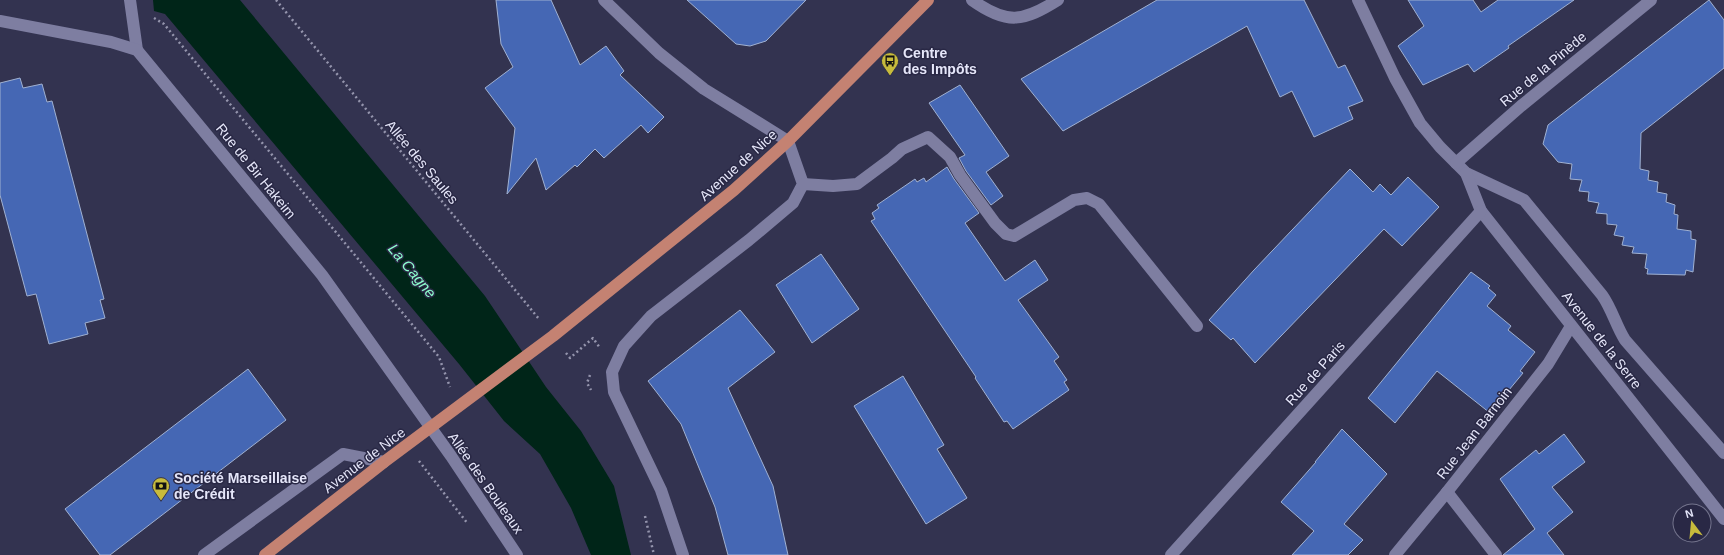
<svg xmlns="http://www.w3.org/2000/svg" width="1724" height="555" font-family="Arial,sans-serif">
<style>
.water{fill:#002518}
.building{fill:#4567b4;stroke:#a0b1d2}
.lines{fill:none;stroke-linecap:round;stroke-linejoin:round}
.path{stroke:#9595ad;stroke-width:2.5;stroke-dasharray:2 3;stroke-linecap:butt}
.minor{stroke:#7e7ea1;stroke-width:12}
.major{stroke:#c48272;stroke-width:12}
.labels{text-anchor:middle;stroke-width:3;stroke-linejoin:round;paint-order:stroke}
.poi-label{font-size:14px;font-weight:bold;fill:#e5e6f9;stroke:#292845;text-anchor:start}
.street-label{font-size:14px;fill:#e5e6f9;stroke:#292845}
.water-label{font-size:15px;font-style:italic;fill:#8dffce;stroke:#292845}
</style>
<rect width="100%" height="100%" fill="#333350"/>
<path class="water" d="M153,0H240L485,296L546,387L581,431L614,486L631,555H591L571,508L540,454L504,421L459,364L165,14L154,11Z"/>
<g class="building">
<path d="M496,0H551L580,65L606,46L624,71L620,75L664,117L648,133L641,125L604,158L595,149L577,167L575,165L546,190L536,158L507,194L515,128L485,88L513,67L501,44Z"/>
<path d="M687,0H806L766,41L750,46L736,44Z"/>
<path d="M1157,0H1304L1338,68L1345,65L1363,101L1348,107L1353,119L1314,137L1292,91L1280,97L1247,26L1063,131L1021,79Z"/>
<path d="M1408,0H1473L1481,12L1498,0H1574L1508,46L1509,48L1474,72L1468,64L1423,85L1398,46L1424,26Z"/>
<path d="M1709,0L1724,20V68L1641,133L1640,169L1649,171L1648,180L1658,182L1657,192L1667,194L1666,202L1675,205L1674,214L1678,215L1677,229L1691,231V239L1696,240L1693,272L1686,270L1685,275L1647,274L1648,269L1645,268L1647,254L1632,253L1634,247L1622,245L1624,237L1614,235L1617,225L1607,224V214L1596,213L1599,203L1588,201L1589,192L1579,191L1582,180L1570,179L1572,164L1558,162L1543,144L1548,125Z"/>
<path d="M20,78L23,88L42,84L47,102L52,101L104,299L100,300L105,318L85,323L88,334L49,344L36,294L27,296L0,195V83Z"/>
<path d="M960,85L1009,156L986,172L1003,196L991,205L966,171L959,158L965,155L929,103Z"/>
<path d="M947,167L954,179L979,213L965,223L1005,281L1035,260L1048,280L1018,300L1059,357L1054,361L1067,380L1064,382L1069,390L1013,429L1007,421L1004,422L975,378L976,377L871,221L875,219L872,213L879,208L877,205L915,179L917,182L924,178L926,182Z"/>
<path d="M1350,169L1373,192L1380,184L1391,195L1408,177L1439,207L1402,246L1384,229L1255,363L1233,338L1231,340L1209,320L1254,270Z"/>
<path d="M821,254L859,309L812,343L776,285Z"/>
<path d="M1471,272L1490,286L1488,288L1496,295L1487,306L1511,326L1508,330L1535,352L1520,371L1523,373L1490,413L1437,371L1395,423L1368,398Z"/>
<path d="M740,310L775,352L728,388L773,486L788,555H728L715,507L681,424L648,381Z"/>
<path d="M248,369L286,420L110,555H100L65,509Z"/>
<path d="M903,376L944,445L937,449L967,498L926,524L854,406Z"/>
<path d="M1342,429L1387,474L1344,524L1363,540L1348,555H1292L1314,531L1281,502L1316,462H1315Z"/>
<path d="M1564,434L1585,462L1552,487L1573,512L1547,533L1564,555H1503L1535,529L1500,479L1536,450L1539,454Z"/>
</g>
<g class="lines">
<g class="path">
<path d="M276,0L539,319"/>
<path d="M154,18L164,24L439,357L450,387"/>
<path d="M566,353L570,358L593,338L600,348"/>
<path d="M590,375L587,383L591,390"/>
<path d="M419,461L468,524"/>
<path d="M645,516L654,555"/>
</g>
<g class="minor">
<path d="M130,0L137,50"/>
<path d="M604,0L659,53L704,89L788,141L803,184L793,203L749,240L651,316L624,346L612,372L614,392L661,490L683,555"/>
<path d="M972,0C1007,25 1023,22 1058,0"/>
<path d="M1358,0L1395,78L1420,123L1440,147L1466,173L1524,200L1602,295C1612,309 1616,326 1625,340L1724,453"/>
<path d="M0,21L111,42L137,50L322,275L451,456L517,555"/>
<path d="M1456,163L1521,106L1651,0"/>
<path d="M1466,173L1481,211L1724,519"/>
<path d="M803,184L833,186L857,184L892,158L902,149L928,137L950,157L960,175L995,223L1006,234L1014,236L1074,200L1087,198L1099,204L1197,326"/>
<path d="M1447,492L1496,555"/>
<path d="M204,555L343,454L384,462"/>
<path d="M1171,555L1481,211"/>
<path d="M1395,555L1447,492L1548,364L1571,326"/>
</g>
<path class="major" d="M265,555L384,462L553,336L734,190L788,141L928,0"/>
</g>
<defs>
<g id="bus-pin" transform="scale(0.9)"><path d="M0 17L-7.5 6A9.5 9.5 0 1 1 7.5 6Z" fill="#c7bb3c" stroke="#292845"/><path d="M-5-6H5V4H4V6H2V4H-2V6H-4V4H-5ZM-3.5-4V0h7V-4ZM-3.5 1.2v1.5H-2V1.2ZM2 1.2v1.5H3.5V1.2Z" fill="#111"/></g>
<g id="bank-pin" transform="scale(0.9)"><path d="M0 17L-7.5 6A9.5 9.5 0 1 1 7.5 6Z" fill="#c7bb3c" stroke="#292845"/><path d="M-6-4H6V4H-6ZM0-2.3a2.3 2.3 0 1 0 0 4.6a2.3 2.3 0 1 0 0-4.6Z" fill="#111"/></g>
</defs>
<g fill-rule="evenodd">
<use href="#bus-pin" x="890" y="61"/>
<use href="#bank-pin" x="161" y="486"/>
</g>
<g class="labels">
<g class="poi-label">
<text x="903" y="58">Centre<tspan x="903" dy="16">des Impôts</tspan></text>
<text x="174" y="483">Société Marseillaise<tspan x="174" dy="16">de Crédit</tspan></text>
</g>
<g class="street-label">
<text transform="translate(1543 69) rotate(-40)" y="5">Rue de la Pinède</text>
<text transform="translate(422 162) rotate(50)" y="5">Allée des Saules</text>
<text transform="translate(738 165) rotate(-42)" y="5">Avenue de Nice</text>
<text transform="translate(256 171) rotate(51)" y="5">Rue de Bir Hakeim</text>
<text transform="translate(1602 340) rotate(52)" y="5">Avenue de la Serre</text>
<text transform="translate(1315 373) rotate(-48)" y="5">Rue de Paris</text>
<text transform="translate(1474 433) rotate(-52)" y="5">Rue Jean Barnoin</text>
<text transform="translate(364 460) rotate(-37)" y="5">Avenue de Nice</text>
<text transform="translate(486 483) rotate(55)" y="5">Allée des Bouleaux</text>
</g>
<g class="water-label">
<text transform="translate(412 271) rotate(50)" y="5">La Cagne</text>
</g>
</g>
<g transform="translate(1692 523) rotate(344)"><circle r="19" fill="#292845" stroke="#74748d"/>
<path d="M0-3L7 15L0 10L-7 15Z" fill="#c7bb3c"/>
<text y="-6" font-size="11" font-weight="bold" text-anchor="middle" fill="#e5e6f9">N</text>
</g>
</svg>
